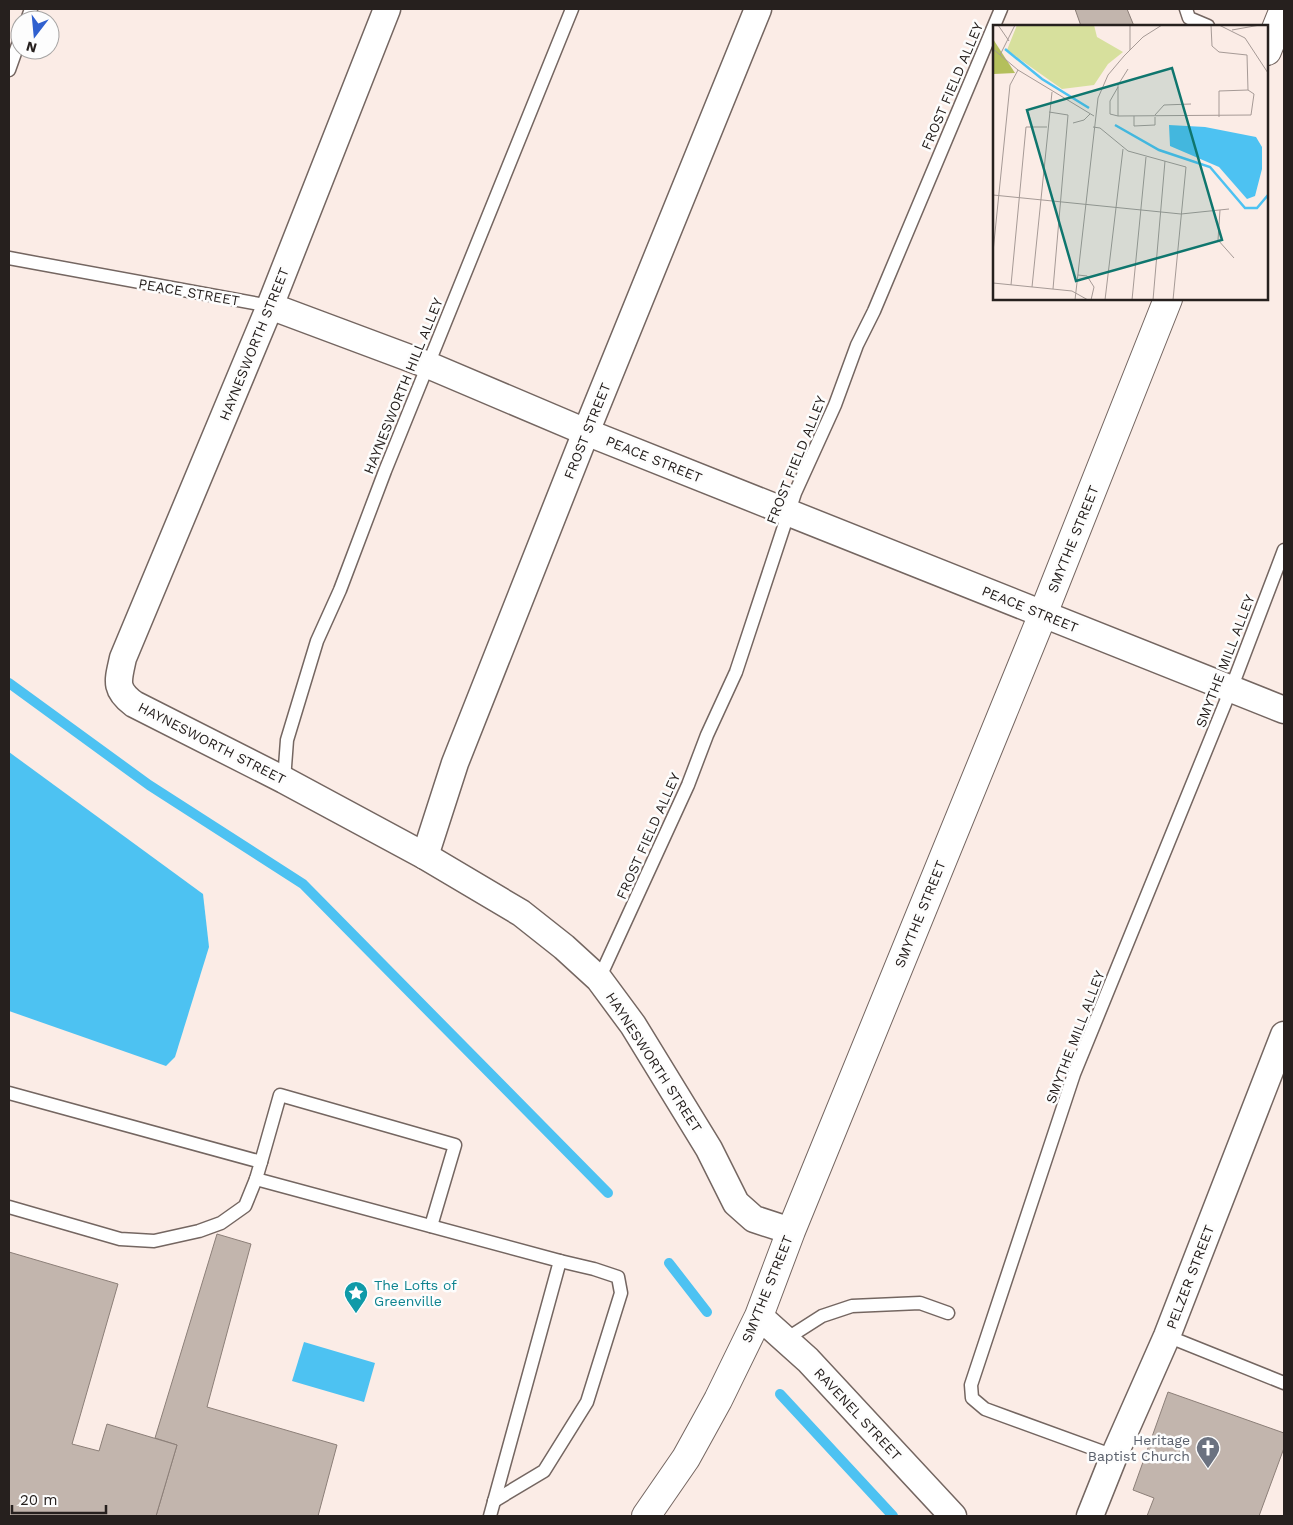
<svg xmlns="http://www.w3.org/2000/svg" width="1293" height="1525" font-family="'Work Sans',sans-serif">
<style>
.water{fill:#4dc2f2}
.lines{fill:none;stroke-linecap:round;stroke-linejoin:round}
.stream{stroke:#4dc2f2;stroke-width:10}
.building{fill:#c2b5ad;stroke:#8c7f78}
.lane-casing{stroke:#746661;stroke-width:15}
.street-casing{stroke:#746661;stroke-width:29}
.secondary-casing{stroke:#746661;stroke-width:30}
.lane{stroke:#fff;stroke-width:12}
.street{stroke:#fff;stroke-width:26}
.secondary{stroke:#fff;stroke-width:28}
.labels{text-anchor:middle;stroke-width:5;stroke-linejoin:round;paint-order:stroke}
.street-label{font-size:14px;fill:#26201e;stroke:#fdfdfd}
.culture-label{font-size:14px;fill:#0d838f;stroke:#fdfdfd;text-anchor:start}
.worship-label{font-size:14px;fill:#5b616d;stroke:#fdfdfd;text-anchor:end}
.inset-river{fill:none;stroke:#4dc2f2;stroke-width:2.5}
.inset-road{fill:none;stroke:#a69a96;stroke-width:1}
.view{fill:#0f766e;fill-opacity:0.15;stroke:#0f766e;stroke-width:2.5}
.inset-edge{fill:none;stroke:#26201e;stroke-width:2.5}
</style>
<rect width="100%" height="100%" fill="#fbece6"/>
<g class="water">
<path d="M9,752L203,894L209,947L175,1057L166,1066L9,1011Z"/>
<path d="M304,1342L375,1363L364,1402L292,1381Z"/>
</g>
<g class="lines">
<g class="stream">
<path d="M9,683L149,785L303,884L608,1193"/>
<path d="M669,1263L707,1312"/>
<path d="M780,1394L893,1516"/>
</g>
</g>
<g class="building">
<path d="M1075,9H1127L1134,26H1081Z"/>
<path d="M217,1234L251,1244L207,1407L337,1445L318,1516H156L177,1445L155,1438Z"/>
<path d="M9,1252L118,1284L72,1444L99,1451L107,1424L177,1445L156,1516H9Z"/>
<path d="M1168,1392L1284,1433V1448L1259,1516H1147L1154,1498L1133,1490Z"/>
</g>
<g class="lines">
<g class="lane-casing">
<g id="lane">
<path d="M1186,9L1189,18L1208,26"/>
<path d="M27,20L31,9"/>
<path d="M9,70L20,39"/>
<path d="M9,258L270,306"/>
<path d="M284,780L287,740L317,641L340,590L385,471L572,9"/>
<path d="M599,979L688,785L707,735L736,672L795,493L835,405L857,345L874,311L1001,9"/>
<path d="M9,1093L261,1162L256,1179L560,1261L490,1516"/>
<path d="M261,1162L280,1095L455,1145L431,1226"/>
<path d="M9,1207L120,1239L154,1241L199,1231L221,1223L245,1206L256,1179"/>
<path d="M1167,1336L1284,1383"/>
<path d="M786,1339L822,1316L852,1306L920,1303L948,1313"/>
<path d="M1114,1456L985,1409L972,1398L971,1385L1074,1074L1231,689L1284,550"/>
<path d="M494,1501L544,1471L587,1402L621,1293L618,1277L594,1269L560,1261"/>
</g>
</g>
<g class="street-casing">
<g id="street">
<path d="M387,9L270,306L123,658C118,681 114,689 134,704L284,780L425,856L521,913L564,947L599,979L633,1025L709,1149L736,1203L754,1219L791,1231"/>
<path d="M270,306L428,365L586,432L1284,710"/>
<path d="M425,856L455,763L586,432L758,9"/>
<path d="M759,1316L808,1360L953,1516"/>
<path d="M1090,1516L1114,1456L1167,1336L1284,1035"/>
</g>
</g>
<g class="secondary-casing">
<g id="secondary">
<path d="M1267,51L1284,9"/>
<path d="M646,1516L686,1458L718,1400L759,1316L791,1231L1043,614L1168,299"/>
</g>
</g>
<use href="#lane" class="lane"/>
<use href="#street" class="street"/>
<use href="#secondary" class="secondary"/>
</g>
<defs>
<g id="sight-pin" transform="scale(1.25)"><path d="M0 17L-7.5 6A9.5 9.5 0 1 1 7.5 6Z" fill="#0f9aa8" stroke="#fdfdfd"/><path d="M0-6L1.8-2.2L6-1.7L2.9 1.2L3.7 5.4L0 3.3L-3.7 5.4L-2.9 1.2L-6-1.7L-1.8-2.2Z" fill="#fff"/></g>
<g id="church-pin" transform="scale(1.25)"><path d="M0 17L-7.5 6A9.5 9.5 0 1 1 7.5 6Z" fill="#6b7280" stroke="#fdfdfd"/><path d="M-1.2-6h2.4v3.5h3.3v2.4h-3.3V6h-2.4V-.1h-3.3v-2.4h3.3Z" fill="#fff"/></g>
</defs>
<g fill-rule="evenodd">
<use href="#sight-pin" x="356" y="1293"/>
<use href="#church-pin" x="1208" y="1448"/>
</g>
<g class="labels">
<g class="street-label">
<text transform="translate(952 86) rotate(-67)" y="5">FROST FIELD ALLEY</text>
<text transform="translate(189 292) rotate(10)" y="5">PEACE STREET</text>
<text transform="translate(254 344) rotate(-68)" y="5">HAYNESWORTH STREET</text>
<text transform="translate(403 386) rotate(-68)" y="5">HAYNESWORTH HILL ALLEY</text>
<text transform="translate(587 431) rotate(-68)" y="5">FROST STREET</text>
<text transform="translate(654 459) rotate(22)" y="5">PEACE STREET</text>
<text transform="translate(796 460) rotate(-68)" y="5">FROST FIELD ALLEY</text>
<text transform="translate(1073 539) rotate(-68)" y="5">SMYTHE STREET</text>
<text transform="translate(1030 609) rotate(22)" y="5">PEACE STREET</text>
<text transform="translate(1225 661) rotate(-69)" y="5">SMYTHE MILL ALLEY</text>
<text transform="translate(212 743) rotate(27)" y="5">HAYNESWORTH STREET</text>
<text transform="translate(648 836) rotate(-66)" y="5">FROST FIELD ALLEY</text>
<text transform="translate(920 914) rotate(-68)" y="5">SMYTHE STREET</text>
<text transform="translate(1075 1037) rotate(-69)" y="5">SMYTHE MILL ALLEY</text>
<text transform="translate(654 1062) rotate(57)" y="5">HAYNESWORTH STREET</text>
<text transform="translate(1190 1277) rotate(-69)" y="5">PELZER STREET</text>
<text transform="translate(767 1289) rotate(-68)" y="5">SMYTHE STREET</text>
<text transform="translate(858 1414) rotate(47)" y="5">RAVENEL STREET</text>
</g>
<g class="culture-label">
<text x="374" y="1290">The Lofts of<tspan x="374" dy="16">Greenville</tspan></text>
</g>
<g class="worship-label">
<text x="1190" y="1445">Heritage<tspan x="1190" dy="16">Baptist Church</tspan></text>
</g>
</g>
<g transform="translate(993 25)">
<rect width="275" height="275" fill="#fbece6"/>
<path d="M24,0H101L104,12L130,27L115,39L101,60L69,64L14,25Z" fill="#d7e09d"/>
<path d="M0,14L22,48L1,49Z" fill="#b4bf5c"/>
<path d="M176,100L212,102L263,112L269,122V144L262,171L254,174L226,142L177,121Z" fill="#4dc2f2"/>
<path class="inset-river" d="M12,24L49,54L96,83M122,100L166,125L217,142L252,183H264L275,170"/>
<path class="inset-road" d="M5,0L16,16M226,0L252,13L275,48M239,5L267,0M0,24L25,45L101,91M137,25V0M7,30L22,0M135,44L125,60V91L258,90L261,69L255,65L254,30L226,27L219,21L218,0M125,62L117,76V89L125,91M56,87L75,90L60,264M162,90L171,80L198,79M141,91V101L162,100V92M226,92V66L255,65M80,98L91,95L97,89M100,102L107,103L135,126L193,142L180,275M0,170L188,189L236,184M227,185L225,215L241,233M0,227L17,60L25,45M85,250L94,251L101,262L98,275M0,258L79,266L95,275M18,260L33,102H54M39,262L59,67M82,275L105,73L115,50L131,31L150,12L169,0M112,275L130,124M139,275L153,132M160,275L172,136"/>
<path class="view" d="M179,43L229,215L83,256L34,85Z"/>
<rect width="275" height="275" class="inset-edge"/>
</g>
<rect width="1293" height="1525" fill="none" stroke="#26201e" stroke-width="20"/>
<g transform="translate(35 35) rotate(196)"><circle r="24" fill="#fdfdfd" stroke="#a7a5a4"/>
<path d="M0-4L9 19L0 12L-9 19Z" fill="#3060cf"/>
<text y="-8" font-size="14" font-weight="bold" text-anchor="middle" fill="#26201e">N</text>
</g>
<path d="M12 1505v8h94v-8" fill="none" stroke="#26201e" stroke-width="2.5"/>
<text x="20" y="1505" font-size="15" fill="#26201e" stroke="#fdfdfd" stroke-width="4" paint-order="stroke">20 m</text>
</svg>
